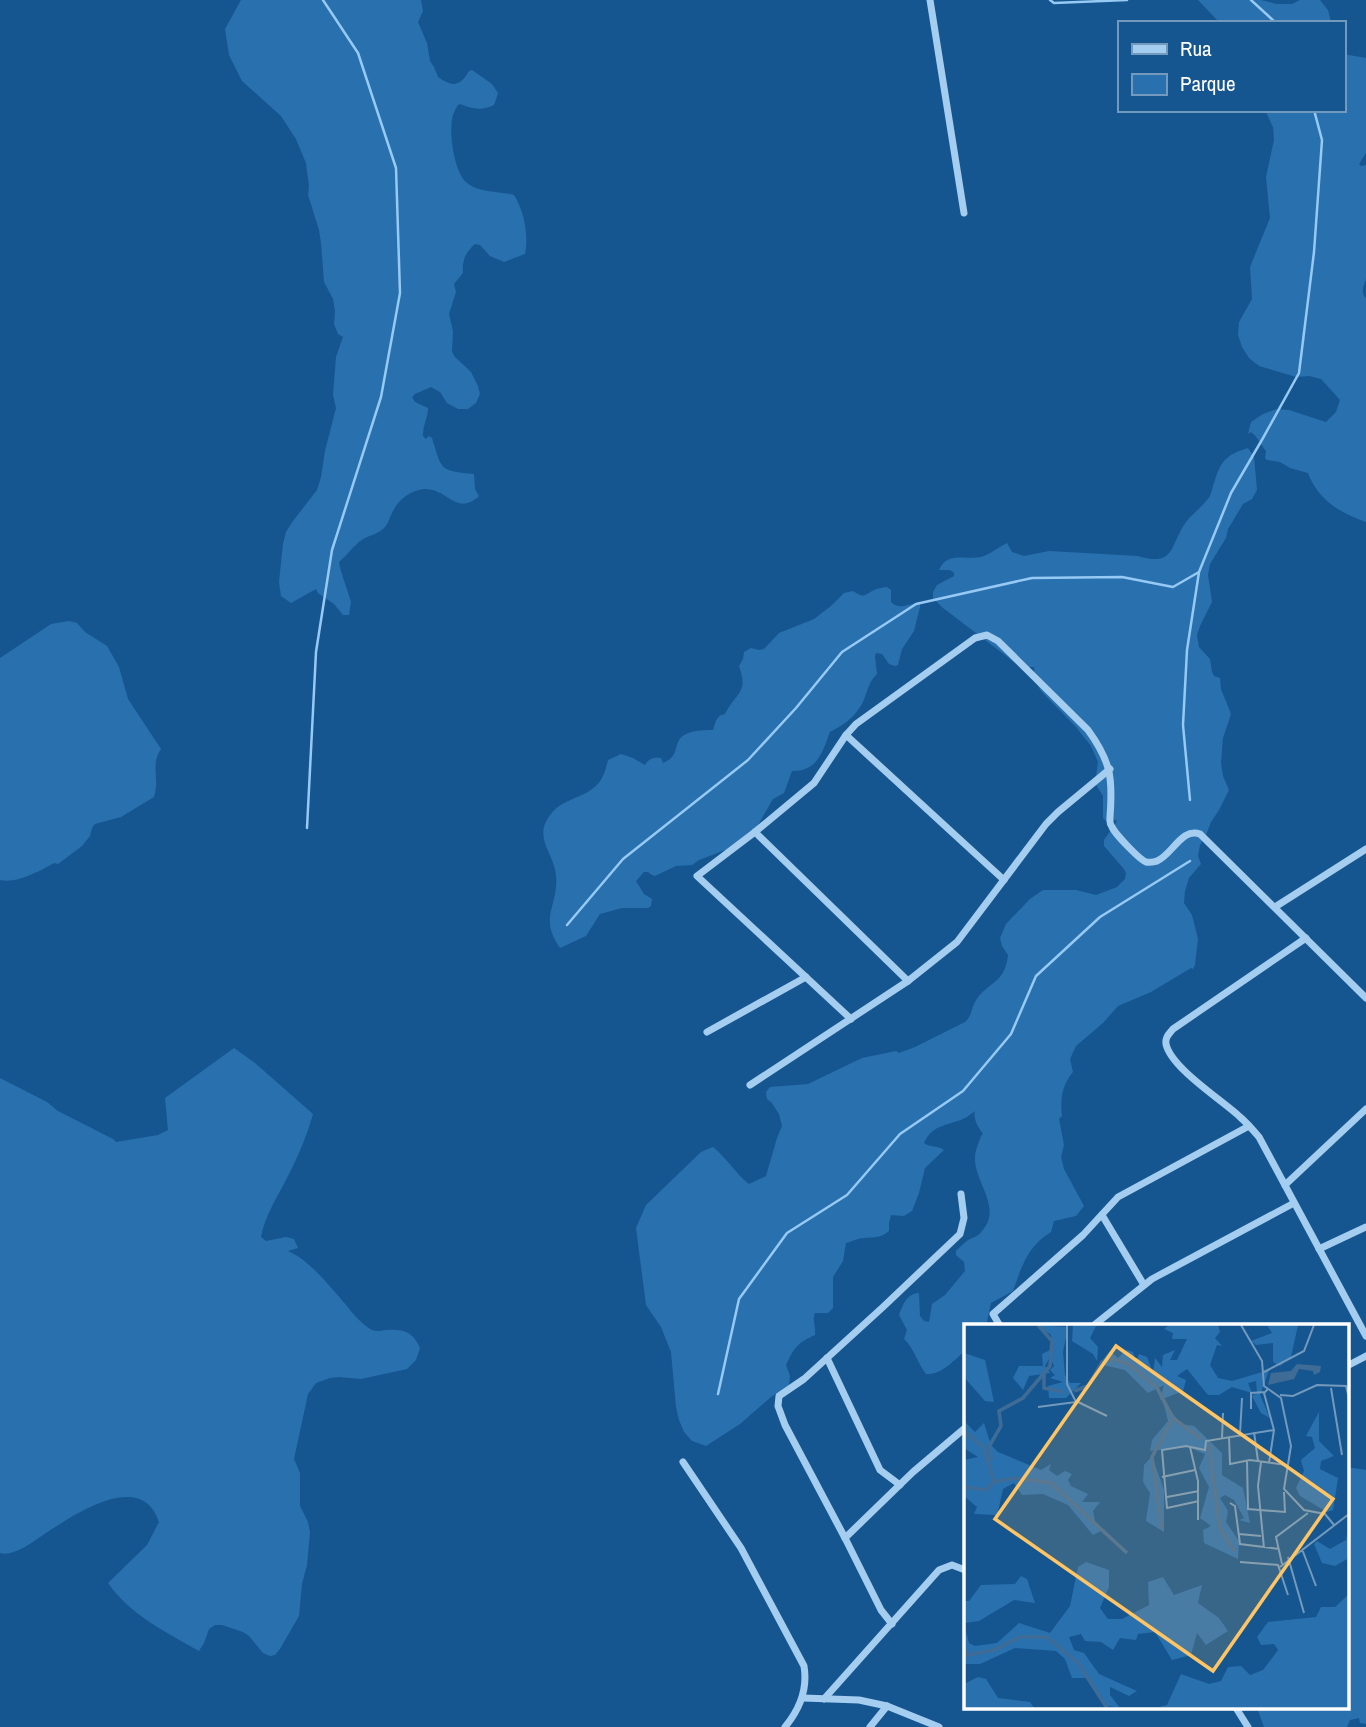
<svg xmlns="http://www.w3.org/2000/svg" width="1366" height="1727" font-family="'Archivo Narrow',sans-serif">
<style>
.green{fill:#2970af}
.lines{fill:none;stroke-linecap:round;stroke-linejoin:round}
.stream{stroke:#96c9f3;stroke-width:2.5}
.minor{stroke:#a4cdf0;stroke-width:7}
.inset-river{fill:none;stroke:#3f6c96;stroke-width:3.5}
.inset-road{fill:none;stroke:#739abc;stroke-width:2}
.view{fill:#ffc463;fill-opacity:0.15;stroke:#ffc463;stroke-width:3.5}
.inset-edge{fill:none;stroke:#fff;stroke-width:3.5}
</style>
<rect width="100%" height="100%" fill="#165690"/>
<g class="green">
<path d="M241,0H421L423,11L418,22L427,43L430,61L434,67L438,77C452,87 460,87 469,71L472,70L492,84L498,93L494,105C481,111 473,109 460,104L458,105C456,108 454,112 453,115C448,130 454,173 467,183C479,193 500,191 514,195C524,211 529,235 525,254L504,262L490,256L480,245L475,244C465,253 462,260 463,273L454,284L456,292L449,314L453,331L452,352L455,357L471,372L478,386L480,394L476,403L468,409H458L447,403L440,392L431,387L415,394L412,397L415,402L428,408C428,417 423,425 423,436L426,439L429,436L432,438C442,470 439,471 474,474L475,489L479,496C457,517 446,487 424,489C408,491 397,501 391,515C389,520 387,526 383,529C376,535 366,536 359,542C352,548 346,556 339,562L340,568L351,602L349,615H343L334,604L318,593L316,589L291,603L281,596L279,582L283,544L286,532L293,521L317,490L321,477L325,451L336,408L333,395L336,357L343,337L338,334L334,324L335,311L333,299L324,282L321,243L319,230L308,195L309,186L306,163L296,139L281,116L242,81L229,55L225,29Z"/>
<path d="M1198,0H1261L1277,4H1292L1300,0H1320L1328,10L1331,22L1220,23Z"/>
<path d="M1343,54L1366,58V153L1359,164L1361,166L1366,165V279C1364,285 1360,293 1366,298V522C1340,513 1318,500 1308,473L1290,468L1280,462L1267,460L1265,458L1266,451C1261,445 1257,436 1251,432L1248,434L1251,422L1263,414L1277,409L1289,410L1326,422L1336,412L1340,400L1321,379L1309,376L1296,377L1259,366L1249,358L1242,347L1238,335L1239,322L1252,299L1250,267L1270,218L1266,177L1274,140L1273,127L1265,110H1343Z"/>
<path d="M1248,448L1254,457L1257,490L1252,499L1243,504L1228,529L1226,538L1210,564L1208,575L1212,602L1200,626L1197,635L1199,647L1210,659L1212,672L1214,676L1220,678L1221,689L1231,714L1223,738L1221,763L1223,776L1229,790L1219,810L1211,822L1206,835L1200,845L1198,856L1201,864L1189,878L1185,891L1184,903L1192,915L1198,939L1195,965L1193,969L1191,968L1151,992L1118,1006L1103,1023L1076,1046L1070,1059L1073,1072C1062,1085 1060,1099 1062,1116L1059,1119L1064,1145L1061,1157L1064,1169L1084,1206L1076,1216L1054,1221L1051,1232C1027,1247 1022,1266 1013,1291L991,1303L986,1326H965V1351C954,1360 942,1375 926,1374C918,1364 914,1348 904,1339L907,1330L899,1315C903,1305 906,1294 919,1293L920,1316L924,1321L929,1322L932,1304L945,1295L965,1271L964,1262L956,1255V1251C960,1247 964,1243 968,1240C974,1237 979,1236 982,1231C1003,1207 974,1183 975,1157C975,1151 979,1142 981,1136L983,1134C978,1127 973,1119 975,1111C975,1111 967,1117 967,1117C950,1126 933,1123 924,1143C930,1148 938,1145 944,1150L925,1168L919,1193L912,1211L904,1216L891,1215L889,1223V1231C879,1240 870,1236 858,1239C857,1239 847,1243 846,1243L843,1261L833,1277V1308L828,1313H815C812,1321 816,1327 815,1335C797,1343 794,1348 786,1365L790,1376L789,1385L771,1397L740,1424L706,1446L692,1441L684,1432L679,1420L676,1407L671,1352L661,1327L646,1305L636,1228L646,1205L701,1152L713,1147C727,1158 735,1173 749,1184L766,1176L777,1138L782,1126L779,1114L772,1103L767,1099L766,1092L770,1087L808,1084L862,1058L896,1051L899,1053L915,1047L965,1022C972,1016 971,1009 975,1002C986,982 1005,985 1008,955L1002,946L1000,938L1006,924L1030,899L1043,890H1076L1096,895L1117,887L1125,879L1126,873L1124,869L1104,846V840L1117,821L1115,820L1107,822L1103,818V796L1095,783L1098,762L1091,746L1076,727L1041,691L1035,681L1034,667H1024L1018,665L943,608L933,598V592L937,585L954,576V573L950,570H939C947,551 965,560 981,557C989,555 999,547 1007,543L1012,552L1024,556L1049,551L1138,556C1174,567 1170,547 1184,525C1191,514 1203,507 1210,496C1212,491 1213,485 1215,480C1221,460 1228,454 1248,448Z"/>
<path d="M887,587L891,590V602C899,611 909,603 920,603V607L914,631L902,649L898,665L895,666L889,664L882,654L876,653L875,657L877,674C866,684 867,699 858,710C851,720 840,727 830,732C822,753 818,771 792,771L784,793L773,799L758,825L730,854L725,850L699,860L692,865L676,866L655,876L652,875L648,872H644L636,881L644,894L652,899L651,906L648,908H622L600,914L586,936L560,948C538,916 559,907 556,875C554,853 532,837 551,814C562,799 584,798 597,785C603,779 606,769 608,760L621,754L633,758L645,765C648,759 654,757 661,758L663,763C689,753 660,730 713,730C716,722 716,715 725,714C736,692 749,693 739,666L743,659L744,652L751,648L759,650L764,649L779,633L814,619L831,606L844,593L853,591C866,600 865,593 877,589C880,588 884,587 887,587Z"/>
<path d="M69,621L77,623L85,632L107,646L119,667L128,699L161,749C150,765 160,779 154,797L121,817L95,824L92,828L90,836L82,846L58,864L54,863C40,871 16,884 0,880V658L51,624Z"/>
<path d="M234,1048L255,1063L313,1114C307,1135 298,1157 288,1176C278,1196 265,1215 261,1237L266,1241L286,1237L294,1239L298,1248L288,1251C310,1260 331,1288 347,1306C353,1314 361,1323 370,1329C375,1332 380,1331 386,1330C404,1329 413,1332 420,1348L416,1360L407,1369L361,1379L339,1377L330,1378L316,1383L308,1394L294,1459L300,1473V1506L308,1522L310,1532L307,1565L302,1584L299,1616L280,1649L275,1655L270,1656L263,1653L249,1636L243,1632L222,1625H215L209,1629L204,1643L199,1651C166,1632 130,1615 108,1583L147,1545L159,1522C142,1470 78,1512 49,1531C36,1539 16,1557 0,1553V1078L47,1102L58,1111L113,1139L116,1142L158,1135L168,1130L165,1098Z"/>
<path d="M1347,1467L1366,1470V1724L1360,1723L1359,1718L1350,1720L1347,1727H1264L1257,1708H1347Z"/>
</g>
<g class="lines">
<g class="stream">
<path d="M1050,0L1054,3L1127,0"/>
<path d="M1251,0L1276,23"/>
<path d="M1190,800L1183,725L1187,650L1199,572L1231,493L1263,438L1299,373L1314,252L1322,140L1314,110"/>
<path d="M307,828L316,652L332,550L381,397L400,293L396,168L358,53L323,0"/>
<path d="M567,925L623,859L748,760L796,708L842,652L916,604L1032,578L1122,577L1173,587L1199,572"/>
<path d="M718,1394L739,1299L787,1233L847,1195L900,1134L963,1091L1011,1034L1036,976L1100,917L1190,861"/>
</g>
<g class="minor">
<path d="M930,0L964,213"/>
<path d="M846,735L1004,880"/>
<path d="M755,832L908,981"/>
<path d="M1275,907L1366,849"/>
<path d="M1306,938L1173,1029C1169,1034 1165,1037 1166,1044C1171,1068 1222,1100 1240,1117C1247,1123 1253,1130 1259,1137L1366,1336"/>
<path d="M851,1019L697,876L755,832L814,783L846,735L856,724L975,638L987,635L998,641L1088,730C1111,762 1113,778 1110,817C1110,822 1109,823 1112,827C1115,834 1140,860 1146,862C1150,863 1153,862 1157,861C1172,855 1182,827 1200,834L1366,998"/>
<path d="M707,1032L806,977"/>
<path d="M750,1085L908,981L957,942L1046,824L1058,812L1110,769"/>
<path d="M1285,1185L1366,1109"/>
<path d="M1102,1215L1144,1285"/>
<path d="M1319,1249L1366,1227"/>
<path d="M1000,1326L993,1314L1083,1235L1118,1197L1249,1126"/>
<path d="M1093,1326L1152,1279L1294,1203"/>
<path d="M827,1358L880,1470L900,1485"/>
<path d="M1347,1366L1366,1356"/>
<path d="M683,1462L741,1548L804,1666C808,1690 800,1709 785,1727"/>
<path d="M845,1538L913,1472L965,1428"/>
<path d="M892,1624L881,1610L845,1538L785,1425L778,1406L779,1396L804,1379L883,1307L960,1234L964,1218L961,1194"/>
<path d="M803,1698L859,1700L887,1706L939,1727"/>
<path d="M824,1699L939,1570L952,1565L965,1570"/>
<path d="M1236,1708L1248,1727"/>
<path d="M870,1727L887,1706"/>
</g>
</g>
<g transform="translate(964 1324)">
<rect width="385" height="385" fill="#165690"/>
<path d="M73,1L104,3L99,28L101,51L106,59H117L102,74H85L84,62L99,58L86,54L91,51L86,46L90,42L86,33L81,42L86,49L65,52L59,66L49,54L55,42H79L78,30L88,25L87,11ZM109,1L132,2L126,14L134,23L133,37L129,30L108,17ZM205,1H254L256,8L251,14L258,22L253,21L246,41L254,54L268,57L305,46L296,71L306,94L297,89L288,72L293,69L292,57L284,59L288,69L268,63L255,71H244L223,45L213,52L222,56L219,67L196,76L200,61L184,69L161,46L135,40L146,27L154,34L162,26L169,28L172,38L175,30L183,33L189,49L191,34L198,43L199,31L211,26L206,36H213L223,15H208L209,9L200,5ZM303,1H334L327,33L316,42L309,38V19L292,21L287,17L308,9ZM0,29L21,36L30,78L21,77L0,53ZM199,77L217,100L230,102L258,129V151L279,164L286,199L275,196L280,194L270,176L261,171L256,174L264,187L262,198L275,217L274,235L240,219L239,206L247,202L236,194L245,163L235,144L241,130L224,123L186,127L188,116L204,97ZM355,88V117L370,132L357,137L356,145L374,154L369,186L363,188L336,172L332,164L340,147L337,136L351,124L348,113L342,112ZM0,97L11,108L20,99L27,121L34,128L77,146L87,140L85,146L93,152L101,147L108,150L104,156L107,162L124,170L118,178H136L129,187L132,201L139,206L129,211L104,181L79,170L58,171L50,159L39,165L32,196L31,191L10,190L13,183L0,172V136L14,133L0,124ZM188,132L200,166V208L182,197L186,169L179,158L180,141ZM384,207H385V234L371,242L358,239L350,220L353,217L366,225L382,216ZM122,238L145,246V263L136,284L144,295H158L185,281L184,258L199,253L210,271L238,261L234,279L255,294L264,307L242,321L233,309L227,331L208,336L191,308L174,310L172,316L156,314L149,326L137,318L121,317L117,310L105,313L110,326L120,329L135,350L173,367L165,372L146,363V371L156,384L143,382L123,354H108L101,335L92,327L51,324L16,340H0V300L5,319L11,322L33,319L55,299L86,309L106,282L114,243ZM57,252L63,255L71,279L50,276L15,297L0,299V277H5L17,261L51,260ZM385,270V384L195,383L203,381L217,350L245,360L257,357L264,343L277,342L286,351L299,346L314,326L310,320L297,321L293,313L304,298L352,293L357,283H371ZM14,353L22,355L34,374L66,378L70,384H0V360Z" fill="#2970af"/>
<path d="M333,40L357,42L356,48L350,51L349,47L335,45L330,55L304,61L307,49L327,47Z" fill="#3f6c96"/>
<path class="inset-river" d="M80,49V64L100,68M110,67L124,62L138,38L150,35L165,40L193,64L209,94L237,115M0,107L20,124L30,158L22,166L0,163M245,121L256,204L270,227M27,137L26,121L37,102L35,87L59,74L86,42L88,17L74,1M30,158L51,154L87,159L163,229M198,205L188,133L209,94M0,324L3,331L30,326L56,313H83L114,339L143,384"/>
<path class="inset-road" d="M277,1L298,37L300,62L317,74L327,122L320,165L340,186L361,190L370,201M300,48L340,27L350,1M367,64L378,131M304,65L300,69L310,106L305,139M316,71L329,72L353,61L382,62L385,74M112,77L143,92M74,83L112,78L103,60V1M287,85V69L301,68M290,108L294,137M276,110L278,74M265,113L266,140L286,136L323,141M258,114L259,89M226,123L234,157V196M283,137L284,185L321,188L320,168M297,138L294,162L300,224M198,153L231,146M203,173L235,167M235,177L203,184L198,126L222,122L241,126L242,117L310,106M266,179L271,182L276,220L315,225M275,210L297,212M338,225L352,262M324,233L340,289M276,238L314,241L324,271M318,240L312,213L344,189M316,243L385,190"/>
<path class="view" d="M152,22L369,175L249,347L31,195Z"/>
<rect width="385" height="385" class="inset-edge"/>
</g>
<rect x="1118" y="21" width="228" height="91" fill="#165690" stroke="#739abc" stroke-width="2"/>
<rect x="1132" y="44" width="35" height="10" fill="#a4cdf0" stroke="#739abc" stroke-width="2"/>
<text x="1180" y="56" font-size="21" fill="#ffffff">Rua</text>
<rect x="1132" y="74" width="35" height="21" fill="#2970af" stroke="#739abc" stroke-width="2"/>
<text x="1180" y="91" font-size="21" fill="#ffffff">Parque</text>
</svg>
